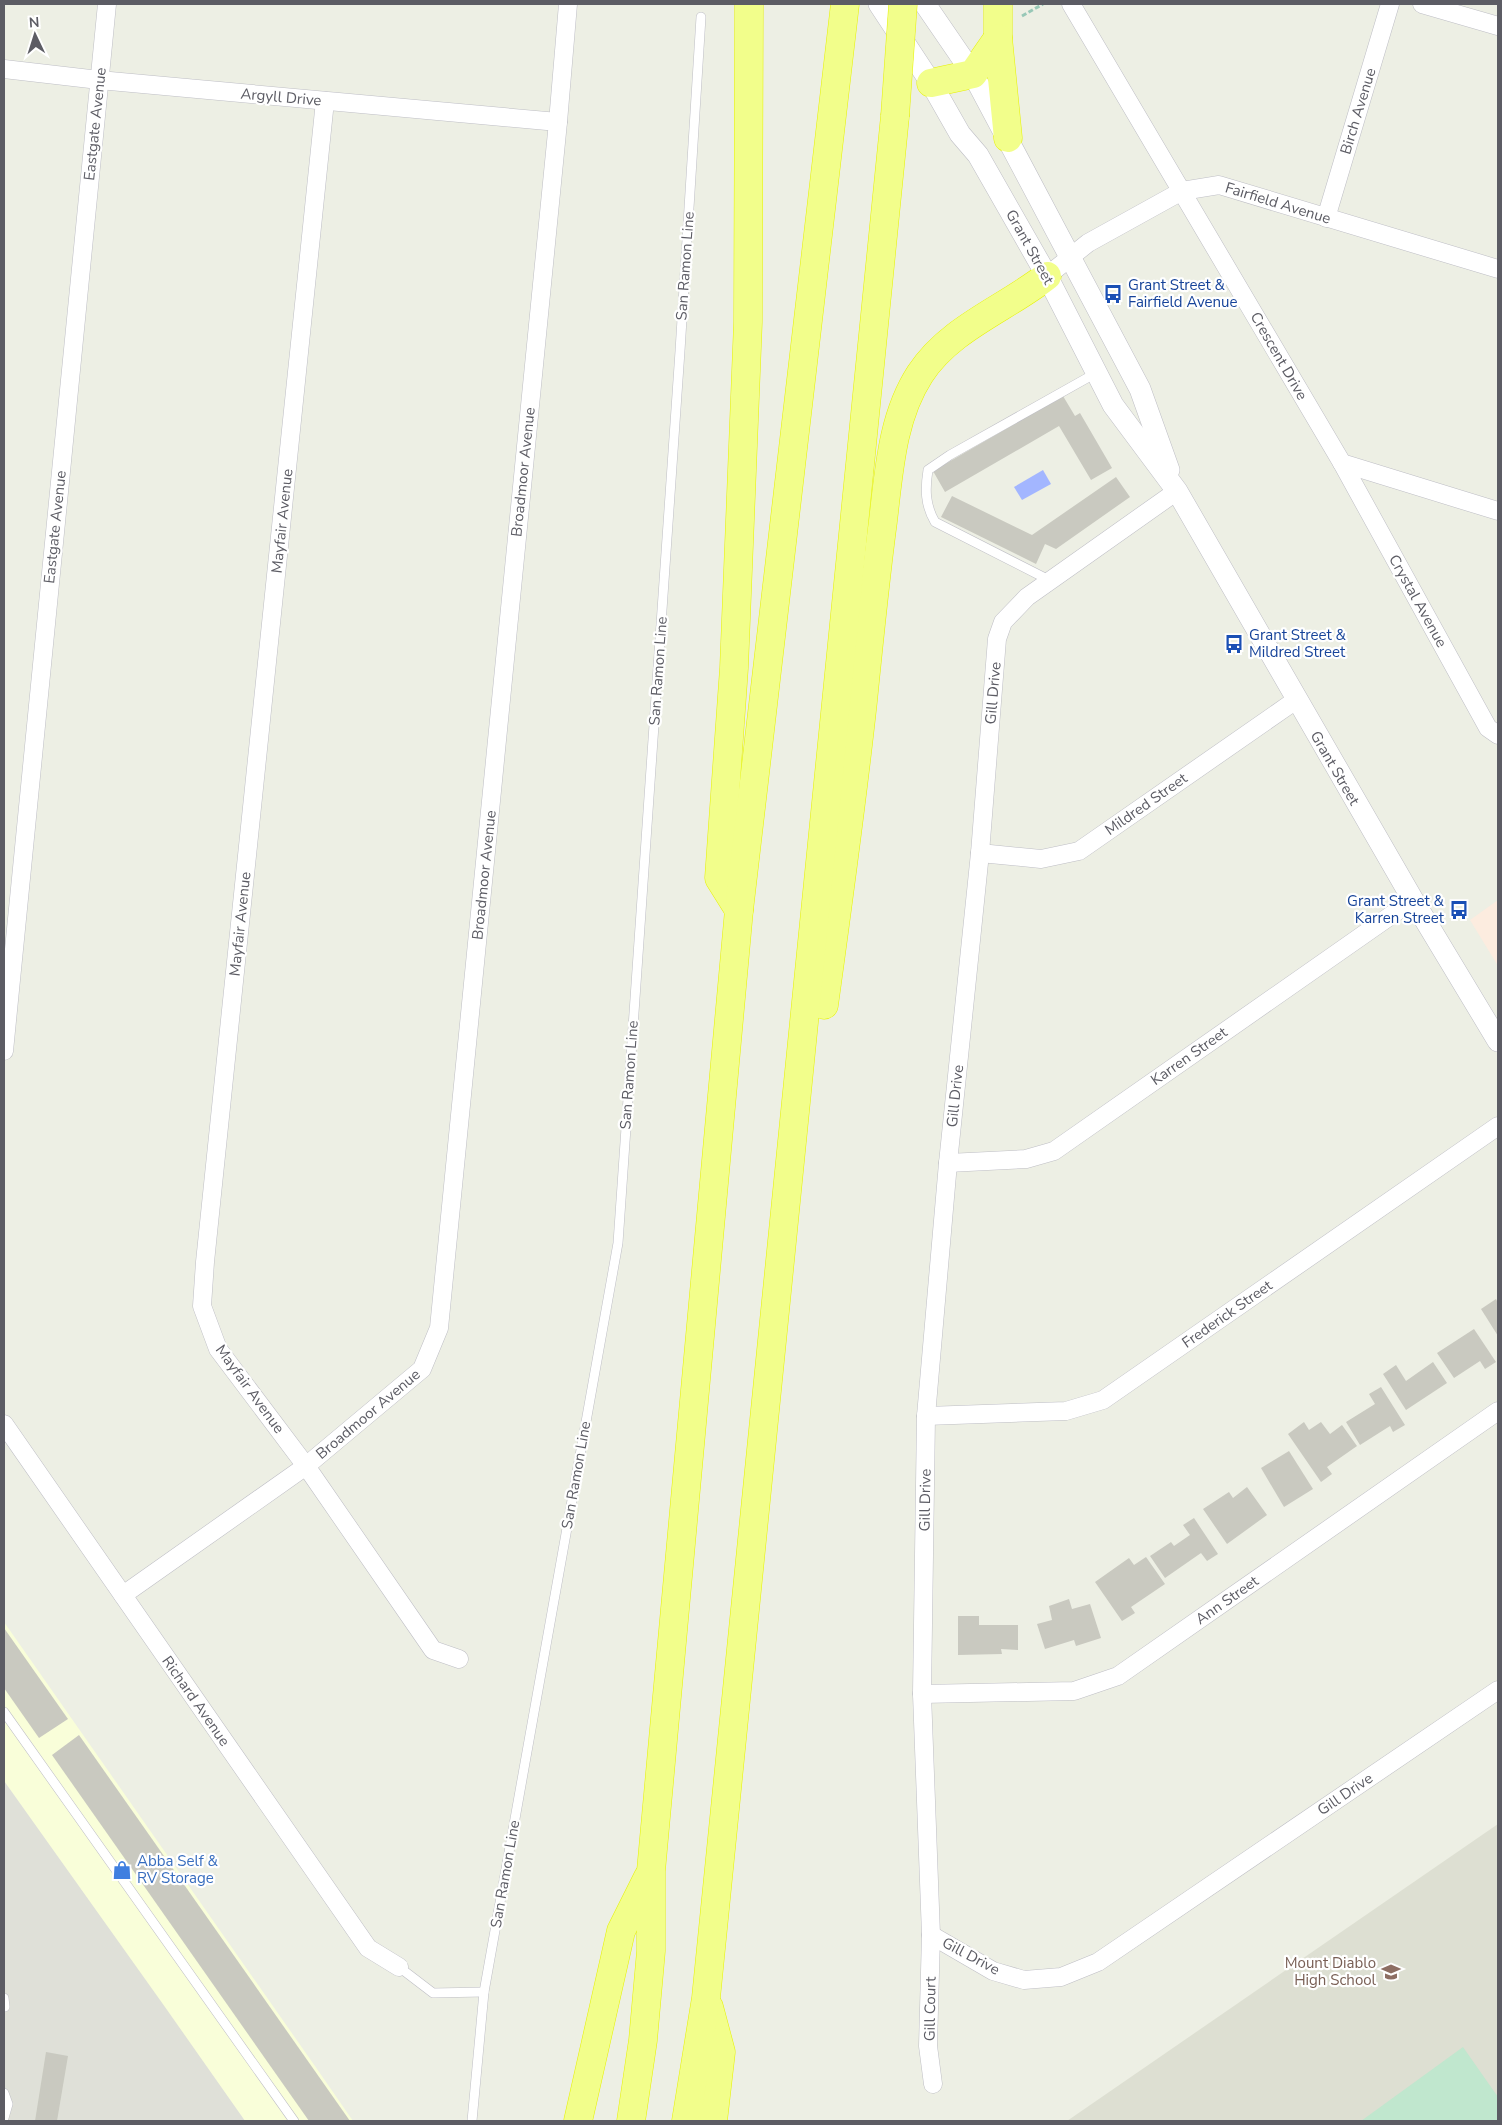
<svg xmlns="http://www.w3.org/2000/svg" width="1502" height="2125" font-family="'Nunito Sans',sans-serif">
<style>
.commercial{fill:#f9fed9}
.industrial{fill:#dfe0d8}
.education{fill:#dddfd2}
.medical{fill:#fcecdf}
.green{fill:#c0e7ce}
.water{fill:#a3b6ff}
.building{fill:#c9c9c0}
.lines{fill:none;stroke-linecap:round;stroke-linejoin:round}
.service-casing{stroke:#bebec5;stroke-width:10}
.minor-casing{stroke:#bebec5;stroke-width:19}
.tertiary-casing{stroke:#bebec5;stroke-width:22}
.motorway-casing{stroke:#e6f200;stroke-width:29}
.path{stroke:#98c8b7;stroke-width:3;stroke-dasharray:5 2.5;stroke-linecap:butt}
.service{stroke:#fff;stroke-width:9}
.minor{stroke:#fff;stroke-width:18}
.tertiary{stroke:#fff;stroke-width:21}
.motorway{stroke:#f2fe8b;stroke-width:28}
.motorway-bridge-casing{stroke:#e6f200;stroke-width:29;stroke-linecap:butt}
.motorway-bridge{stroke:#f2fe8b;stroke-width:28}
.labels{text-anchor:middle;stroke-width:4.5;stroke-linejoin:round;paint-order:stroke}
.street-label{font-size:15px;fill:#5c5c64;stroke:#fff}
.transit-label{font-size:15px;fill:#164399;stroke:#fff;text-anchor:start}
.shop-label{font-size:15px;fill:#366cbe;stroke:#fff;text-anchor:start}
.education-label{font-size:15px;fill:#785e54;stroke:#fff;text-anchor:end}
</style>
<rect width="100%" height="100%" fill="#edefe4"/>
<path class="commercial" d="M4,1622L317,2069L353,2121H245L4,1781Z"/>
<path class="industrial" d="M4,1781L165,2007L245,2121H4Z"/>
<path class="education" d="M1498,1824V2121H1067Z"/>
<path class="medical" d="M1498,900V966L1470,920Z"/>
<path class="green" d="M1463,2047L1498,2097V2121H1361Z"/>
<path class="water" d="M1043,470L1051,484L1022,500L1014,487Z"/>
<g class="building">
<path d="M1063,396L1075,416L1080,413L1112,468L1091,480L1059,426L945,492L933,471Z"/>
<path d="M1116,477L1130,497L1056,549L1045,544L1036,564L941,517L952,496L1032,535Z"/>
<path d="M1496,1299L1498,1303V1336L1481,1309Z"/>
<path d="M1474,1329L1496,1362L1485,1369L1480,1361L1454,1378L1437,1353Z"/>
<path d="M1433,1362L1447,1383L1406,1410L1383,1374L1396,1365L1406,1381Z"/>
<path d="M1381,1387L1405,1425L1393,1432L1390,1426L1360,1445L1346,1422L1375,1404L1369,1394Z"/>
<path d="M1304,1422L1309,1430L1321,1422L1330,1434L1342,1425L1357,1446L1327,1467L1332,1474L1321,1482L1288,1434Z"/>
<path d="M1289,1451L1313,1489L1284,1507L1261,1468Z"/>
<path d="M1247,1487L1267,1515L1227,1544L1203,1509L1229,1492L1233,1498Z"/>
<path d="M1194,1518L1218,1554L1207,1561L1201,1553L1165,1578L1150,1556L1171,1542L1174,1546L1190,1535L1183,1525Z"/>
<path d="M1146,1557L1165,1584L1131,1607L1135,1613L1122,1621L1095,1582L1129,1558L1134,1565Z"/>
<path d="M1069,1599L1072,1609L1090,1604L1101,1638L1076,1646L1074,1640L1045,1649L1037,1624L1052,1620L1049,1606Z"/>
<path d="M958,1616H979V1625H1018V1650L1001,1649L1002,1654L958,1655Z"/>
<path d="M4,1628L68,1719L39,1738L4,1688Z"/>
<path d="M79,1735L350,2121H309L52,1755Z"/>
<path d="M46,2052L68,2056L57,2121H35Z"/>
</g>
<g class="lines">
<g class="service-casing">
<g id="service">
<path d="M1049,580L935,522C925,505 925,489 928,470L950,455L1096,373"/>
<path d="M4,1712L294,2121"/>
<path d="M399,1967L433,1993L484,1992"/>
<path d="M4,1998L5,2007"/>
<path d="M4,2093L8,2104L4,2118"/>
<path d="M472,2121L484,1992L618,1243L680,351L701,17"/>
</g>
</g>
<g class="minor-casing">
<g id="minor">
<path d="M1071,4L1342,463L1498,511"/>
<path d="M1422,4L1498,26"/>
<path d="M4,69L99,80L558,122"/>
<path d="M325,101L205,1262L202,1306L218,1349L306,1466L433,1650L459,1659"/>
<path d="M1326,218L1390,4"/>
<path d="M1047,276L1088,243L1182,191L1219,185L1498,269"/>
<path d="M1342,463L1488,728L1498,735"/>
<path d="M980,853L1041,859L1079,851L1296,700"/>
<path d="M4,1051L107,4"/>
<path d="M948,1163L1026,1159L1054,1151L1413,900"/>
<path d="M926,1416L1066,1411L1103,1400L1498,1126"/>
<path d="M4,1424L368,1948L399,1967"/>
<path d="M123,1595L306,1466L422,1369L439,1328L558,122L568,4"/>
<path d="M922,1694L1074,1691L1118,1676L1498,1411"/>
<path d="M931,1935L993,1971L1024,1980L1061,1977L1098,1962L1498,1690"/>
<path d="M933,2084L928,2046L931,1935L922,1694L926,1416L948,1163L980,853L997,639L1003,622L1027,597L1177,491"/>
</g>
</g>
<g class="tertiary-casing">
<g id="tertiary">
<path d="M879,4L931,83L960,134L978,155L1047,276L1113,405L1177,491L1413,900L1498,1041"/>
<path d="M925,4L973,74L1140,389L1169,470"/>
</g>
</g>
<g class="motorway-casing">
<g id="motorway">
<path d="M998,4V38L1008,138"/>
<path d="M931,83L973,74L998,38"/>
<path d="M739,910L719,878L734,668L748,322L749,4"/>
<path d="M824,1005C838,904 852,803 863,701C869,641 875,581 883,521C889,471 892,417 920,374C950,328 1005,309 1047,276"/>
<path d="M709,2007L721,2052L713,2121"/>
<path d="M578,2121L621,1931L648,1877"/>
<path d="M631,2121L643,2040L651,1951V1871L739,910L845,4"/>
<path d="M686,2121L706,1998L895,116"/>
</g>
</g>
<path class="path" d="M1022,16L1043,4"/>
<use href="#service" class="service"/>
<use href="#minor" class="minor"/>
<use href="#tertiary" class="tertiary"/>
<use href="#motorway" class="motorway"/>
<g class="motorway-bridge-casing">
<path id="motorway-bridge" d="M895,116L903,4"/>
</g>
<use href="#motorway-bridge" class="motorway-bridge"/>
</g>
<defs>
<g id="bus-bare" transform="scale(1.5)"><path d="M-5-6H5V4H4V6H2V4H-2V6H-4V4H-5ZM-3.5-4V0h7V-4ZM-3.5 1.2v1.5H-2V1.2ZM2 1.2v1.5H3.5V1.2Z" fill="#1a4fb4" stroke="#fff" stroke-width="2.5" paint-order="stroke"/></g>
<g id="shop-bare" transform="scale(1.5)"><path d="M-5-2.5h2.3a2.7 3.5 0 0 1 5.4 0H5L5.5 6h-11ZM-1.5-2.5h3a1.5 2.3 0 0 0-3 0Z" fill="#3f7fe0" stroke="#fff" stroke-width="2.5" paint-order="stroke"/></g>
<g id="school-bare" transform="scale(1.5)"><path d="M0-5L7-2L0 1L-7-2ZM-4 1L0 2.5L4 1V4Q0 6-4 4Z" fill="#8d6e63" stroke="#fff" stroke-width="2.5" paint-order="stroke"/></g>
</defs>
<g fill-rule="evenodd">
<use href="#bus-bare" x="1113" y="294"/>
<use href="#bus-bare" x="1234" y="644"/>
<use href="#bus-bare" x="1459" y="910"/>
<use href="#shop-bare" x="122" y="1870"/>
<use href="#school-bare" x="1391" y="1972"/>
</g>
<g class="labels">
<g class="street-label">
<text transform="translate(281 97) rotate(5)" y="5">Argyll Drive</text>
<text transform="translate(1358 111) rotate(-73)" y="5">Birch Avenue</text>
<text transform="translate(95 124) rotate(-84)" y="5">Eastgate Avenue</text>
<text transform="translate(1278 203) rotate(17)" y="5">Fairfield Avenue</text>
<text transform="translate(1030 247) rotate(61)" y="5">Grant Street</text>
<text transform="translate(685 266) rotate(-86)" y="5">San Ramon Line</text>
<text transform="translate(1279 356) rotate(60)" y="5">Crescent Drive</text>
<text transform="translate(523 472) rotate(-84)" y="5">Broadmoor Avenue</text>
<text transform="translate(282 521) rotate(-84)" y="5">Mayfair Avenue</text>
<text transform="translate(55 527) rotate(-84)" y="5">Eastgate Avenue</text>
<text transform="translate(1418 601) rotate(61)" y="5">Crystal Avenue</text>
<text transform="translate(658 671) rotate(-86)" y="5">San Ramon Line</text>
<text transform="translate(993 693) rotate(-85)" y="5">Gill Drive</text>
<text transform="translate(1335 768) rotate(60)" y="5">Grant Street</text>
<text transform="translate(1146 804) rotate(-35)" y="5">Mildred Street</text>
<text transform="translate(484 875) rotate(-84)" y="5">Broadmoor Avenue</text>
<text transform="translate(240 924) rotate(-84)" y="5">Mayfair Avenue</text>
<text transform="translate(1189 1056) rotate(-35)" y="5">Karren Street</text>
<text transform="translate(629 1075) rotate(-86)" y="5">San Ramon Line</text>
<text transform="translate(955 1096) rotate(-84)" y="5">Gill Drive</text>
<text transform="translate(1227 1314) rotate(-35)" y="5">Frederick Street</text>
<text transform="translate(250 1389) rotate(54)" y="5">Mayfair Avenue</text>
<text transform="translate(368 1414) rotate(-40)" y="5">Broadmoor Avenue</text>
<text transform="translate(576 1475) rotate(-80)" y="5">San Ramon Line</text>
<text transform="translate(925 1500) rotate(-89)" y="5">Gill Drive</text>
<text transform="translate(1227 1600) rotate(-35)" y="5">Ann Street</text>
<text transform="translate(196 1701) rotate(55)" y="5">Richard Avenue</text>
<text transform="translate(1345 1794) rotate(-34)" y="5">Gill Drive</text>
<text transform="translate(505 1874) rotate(-80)" y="5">San Ramon Line</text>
<text transform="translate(971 1956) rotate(28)" y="5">Gill Drive</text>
<text transform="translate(930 2009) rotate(-89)" y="5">Gill Court</text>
</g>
<g class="transit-label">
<text x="1128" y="290">Grant Street &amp;<tspan x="1128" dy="17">Fairfield Avenue</tspan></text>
<text x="1249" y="640">Grant Street &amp;<tspan x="1249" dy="17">Mildred Street</tspan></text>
<text x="1444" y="906" text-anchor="end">Grant Street &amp;<tspan x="1444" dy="17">Karren Street</tspan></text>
</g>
<g class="shop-label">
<text x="137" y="1866">Abba Self &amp;<tspan x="137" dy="17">RV Storage</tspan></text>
</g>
<g class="education-label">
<text x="1376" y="1968">Mount Diablo<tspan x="1376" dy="17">High School</tspan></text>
</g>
</g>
<rect width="1502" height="2125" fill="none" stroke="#5c5c64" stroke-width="10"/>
<g transform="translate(35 35) rotate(356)" stroke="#ffffff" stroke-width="4" paint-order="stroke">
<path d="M0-4L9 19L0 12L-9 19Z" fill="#5c5c64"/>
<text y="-8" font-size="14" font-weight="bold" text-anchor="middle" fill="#5c5c64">N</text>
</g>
</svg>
